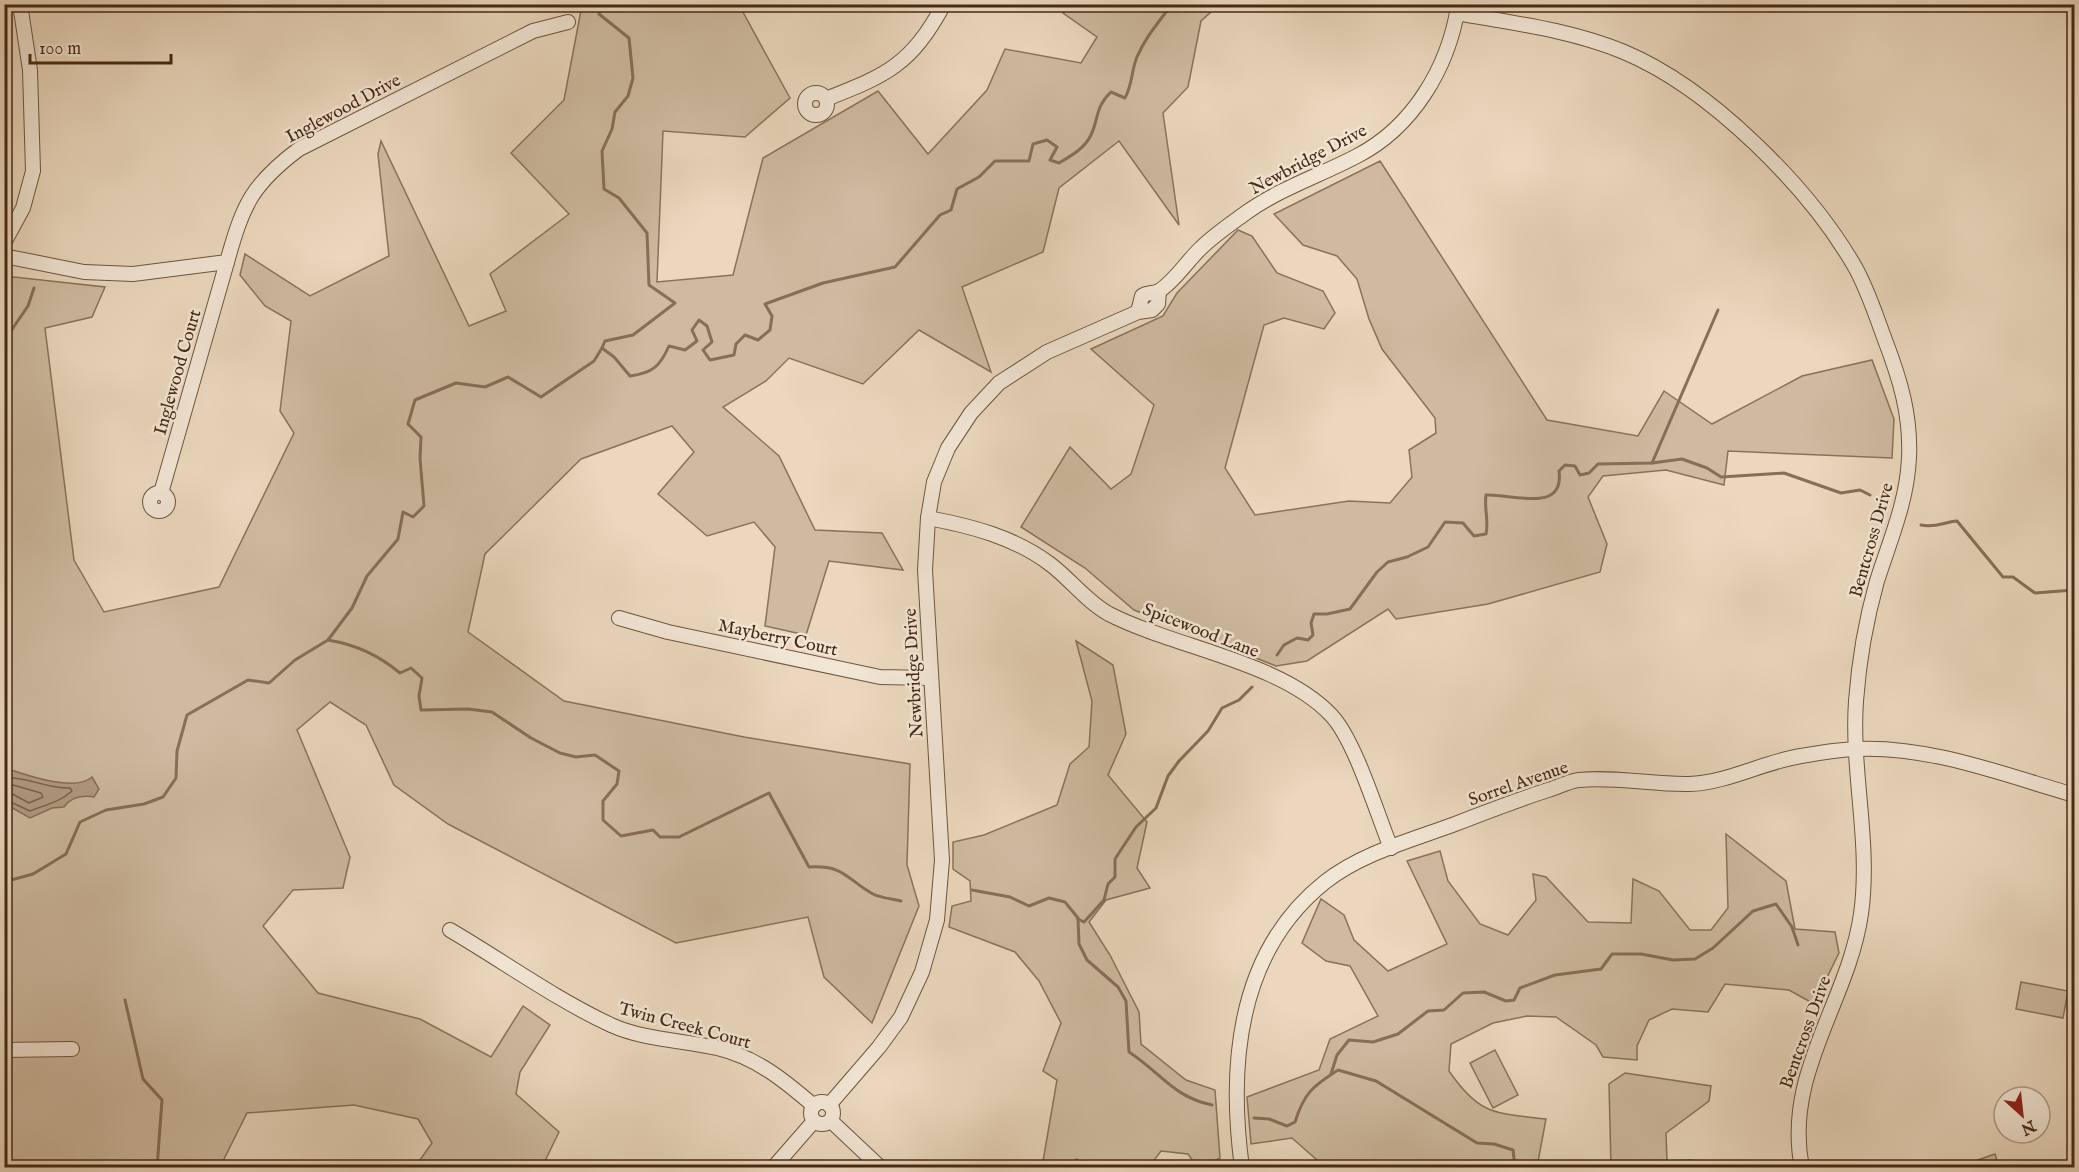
<svg xmlns="http://www.w3.org/2000/svg" width="2079" height="1172" font-family="'IM FELL English',serif">
<style>
.green{fill:#cebaa0;stroke:#8a725a;stroke-width:1.5}
.water{fill:#b29c84;stroke:#876e57;stroke-width:1.5}
.lines{fill:none;stroke-linecap:round;stroke-linejoin:round}
.shore{stroke:#7c634c;stroke-width:1.5}
.stream{stroke:#876e57;stroke-width:3}
.minor-casing{stroke:#6f553e;stroke-width:16}
.minor{stroke:#f1e5d4;stroke-width:14}
.labels{text-anchor:middle;stroke-width:5;stroke-linejoin:round;paint-order:stroke}
.street-label{font-size:18px;fill:#462a14;stroke:#f1e5d4}
</style>
<rect width="100%" height="100%" fill="#ead7bd"/>
<filter id="stains"><feTurbulence type="fractalNoise" baseFrequency=".00333" numOctaves="4"/><feColorMatrix values="0 0 0 0 .2 0 0 0 0 .09 0 0 0 0 .02 0 0 0 .5 -.17"/></filter>
<radialGradient id="worn" r=".72"><stop offset=".6" stop-color="#630" stop-opacity="0"/><stop offset="1" stop-color="#630" stop-opacity=".3"/></radialGradient>
<g class="green">
<path d="M582,5H739L790,98L745,137L663,131L657,282L733,275L763,158L878,91L928,154L987,90L1005,49L1081,63L1097,37L1063,13L1069,5H1219L1201,21L1188,87L1163,113L1179,225L1119,141L1059,188L1043,252L962,287L991,372L919,330L863,384L789,358L766,381L723,407L779,456L815,530L882,533L903,570L829,561L806,635L765,626L775,547L754,522L707,536L658,494L694,452L672,426L581,459L485,554L468,632L564,701L744,737L910,764L907,865L919,906L872,1023L824,977L808,917L676,943L448,824L394,785L366,725L330,702L297,730L350,857L343,888L293,890L263,926L318,993L420,1019L491,1057L523,1006L550,1025L520,1072L516,1094L559,1132L542,1167H415L432,1143L418,1119L354,1105L247,1113L220,1167L5,1168V276L105,287L92,317L45,328L74,560L104,612L219,587L294,433L280,411L291,321L265,306L240,275L245,254L310,296L389,256L378,154L381,141L469,326L506,311L490,274L569,214L511,153L564,100Z"/>
<path d="M1380,161L1547,420L1638,436L1664,391L1712,424L1802,376L1872,360L1894,419L1892,458L1728,451L1724,485L1666,470L1603,476L1588,497L1607,544L1600,572L1488,604L1396,619L1388,609L1307,661L1276,666L1134,610L1085,568L1021,527L1070,447L1111,489L1131,474L1154,405L1091,349L1163,316L1177,293L1238,230L1252,236L1277,273L1323,291L1335,313L1324,329L1284,318L1264,325L1225,468L1255,515L1349,501L1390,503L1412,477L1409,450L1436,433L1435,418L1382,349L1369,319L1357,279L1337,256L1303,245L1274,214Z"/>
<path d="M1076,641L1113,665L1126,734L1108,775L1147,822L1137,868L1150,888L1106,900L1089,922L1110,955L1139,1012L1141,1044L1186,1080L1215,1090L1220,1158L1202,1167H1197L1188,1154L1161,1151L1149,1167H1085L1077,1159L1063,1167H1042L1057,1080L1043,1071L1061,1023L1039,981L1015,952L949,927L952,906L971,901L970,881L953,869V842L984,835L1057,805L1070,764L1089,747L1092,701Z"/>
<path d="M1726,834L1786,881L1795,929L1835,932L1839,953L1814,1004L1789,990L1725,984L1708,1012L1672,1009L1649,1020L1637,1046V1060L1603,1057L1596,1045L1556,1017L1527,1016L1493,1023L1451,1044L1449,1071C1480,1116 1495,1113 1546,1119L1537,1167H1325L1292,1138L1251,1144L1247,1097L1319,1070L1330,1039L1378,1016L1350,966L1326,961L1302,943L1321,899L1344,915L1354,940L1388,971L1447,944L1407,861L1440,851L1448,881L1480,924L1508,935L1536,900L1533,874L1546,877L1588,922L1631,923L1633,879L1659,891L1690,930H1711L1728,908Z"/>
<path d="M2021,982L2068,991L2063,1018L2016,1009Z"/>
<path d="M1495,1050L1518,1095L1493,1108L1470,1063Z"/>
<path d="M1625,1073L1711,1086L1709,1101L1666,1133L1667,1161L1692,1160L1704,1167H1611L1609,1084Z"/>
<path d="M1995,1154L1999,1167H1967L1966,1164Z"/>
</g>
<path class="water" d="M11,770C29,776 76,792 92,777L99,789L94,797C82,795 71,797 64,807L52,808L30,818L7,805L5,774Z"/>
<g class="lines">
<g class="shore">
<path d="M4,778C25,776 48,789 70,788L72,791C60,802 45,805 30,811L4,799"/>
<path d="M13,785L41,793L43,797L29,803L7,791V787Z"/>
</g>
<g class="stream">
<path d="M600,4L599,14L629,38L633,78L628,96L615,112L612,129L602,151L604,189L619,198L647,233L649,285L675,303L633,335L605,341L602,348"/>
<path d="M4,341L28,306L34,288"/>
<path d="M4,450L8,480L4,504"/>
<path d="M1652,463L1718,310"/>
<path d="M1921,525C1936,528 1944,522 1957,521L2003,577H2013L2035,593L2074,590"/>
<path d="M328,640C357,645 378,655 400,673L411,668L422,678L419,696L421,710L468,709L492,712L531,738L560,753L576,757L595,755L619,771L617,784L603,801V820L621,836L653,830L660,837H679L769,793L809,867C845,865 846,879 873,894C881,898 893,899 901,901"/>
<path d="M1277,655L1284,645L1297,638L1308,640L1313,635L1311,623L1314,614H1327L1350,609L1377,572L1388,562L1407,557L1428,547L1445,522L1463,523L1474,536L1486,534C1489,520 1484,509 1486,495C1509,493 1565,515 1559,471L1565,465L1575,466L1580,475L1589,473L1598,464L1652,463L1682,459L1707,468L1721,477L1784,473L1841,493L1860,490L1870,495"/>
<path d="M4,882L33,874L66,854L80,822L106,810L144,804L163,797L176,778L177,751L187,715L248,680L269,683L295,660L328,640L352,608L367,576L398,539L403,512L413,517L424,506L420,458L421,437L408,424L415,400L456,383L485,387L508,377L541,397L594,361L602,348L614,357L630,376C653,373 660,366 669,346L685,350L697,341L692,330L699,320L707,326L712,342L703,350L710,360L734,355L736,344L745,335L758,340L770,330L772,316L765,304L823,283L895,267L940,215L951,210L957,189L979,177L995,161H1029L1033,144L1047,140L1057,147L1050,160L1059,163C1071,156 1085,148 1091,135C1099,118 1095,107 1111,92L1125,98C1133,83 1131,71 1137,57C1146,36 1159,22 1172,4"/>
<path d="M972,890L1010,897L1029,906L1049,898L1065,902L1078,918L1079,944L1087,960L1118,987L1126,1001L1129,1052C1160,1072 1173,1097 1212,1105"/>
<path d="M1078,919L1084,922L1104,900L1108,884L1115,877V859L1136,827L1156,808L1168,776L1179,761L1208,731L1222,708L1239,700L1252,687"/>
<path d="M125,1000L143,1079L162,1100L157,1168"/>
<path d="M1331,1074L1337,1055L1349,1040L1373,1042L1398,1034L1428,1011L1444,1010L1463,993L1484,992L1506,1001L1514,1000L1520,988L1555,975L1601,969L1612,954H1641L1673,960L1695,959L1713,948L1753,911L1776,904L1792,927L1798,945"/>
<path d="M1254,1118L1269,1119L1287,1126L1295,1122C1304,1093 1313,1086 1338,1070L1376,1081L1477,1143L1494,1144L1513,1150L1515,1168"/>
</g>
<g class="minor-casing">
<g id="minor">
<path d="M1457,13C1513,23 1571,30 1624,52C1710,88 1809,187 1855,267C1868,290 1876,316 1885,340C1900,379 1911,415 1909,458C1907,502 1890,540 1877,581C1866,620 1859,660 1856,701C1851,772 1871,843 1861,914C1848,1003 1783,1074 1802,1168"/>
<circle cx="816" cy="104" r="11"/>
<path d="M826,99C887,75 911,65 944,4"/>
<path d="M4,243L23,208L33,171L30,70L20,4"/>
<path d="M4,256L84,272L133,274L227,262C243,205 251,185 299,149L533,31L568,22"/>
<path d="M1138,312L1142,296C1148,292 1154,294 1159,291C1175,281 1187,261 1201,248C1214,235 1232,223 1247,212C1281,188 1321,175 1357,156C1413,127 1448,68 1458,7"/>
<circle cx="159" cy="502" r="9"/>
<path d="M161,493L227,262"/>
<path d="M928,518C971,526 1014,537 1050,564C1070,579 1087,602 1109,614C1176,648 1281,662 1331,715C1355,740 1377,814 1391,848"/>
<path d="M619,618L668,632L880,677L931,678"/>
<path d="M450,930C503,961 555,999 611,1025C644,1040 682,1040 717,1048C756,1057 785,1081 814,1106"/>
<path d="M4,1050L72,1049"/>
<circle cx="822" cy="1113" r="11"/>
<path d="M829,1105L879,1047L901,1017L922,972L937,920L942,860L925,570L928,518L934,482L948,448L971,413L999,383L1047,352L1138,312L1152,310L1158,304L1159,291"/>
<path d="M831,1121L881,1168"/>
<path d="M773,1168L814,1121"/>
<path d="M1242,1168C1228,1064 1237,952 1325,882C1362,853 1412,840 1455,824C1486,812 1517,800 1548,790C1558,787 1569,781 1579,780C1612,776 1655,785 1689,784C1727,783 1763,762 1801,756C1818,753 1837,750 1855,749C1928,745 2005,775 2074,795"/>
</g>
</g>
<use href="#minor" class="minor"/>
</g>
<g class="labels">
<g class="street-label">
<text transform="translate(343 108) rotate(-28)" y="6">Inglewood Drive</text>
<text transform="translate(1308 159) rotate(-28)" y="6">Newbridge Drive</text>
<text transform="translate(177 372) rotate(-74)" y="6">Inglewood Court</text>
<text transform="translate(1871 540) rotate(-74)" y="6">Bentcross Drive</text>
<text transform="translate(1201 630) rotate(21)" y="6">Spicewood Lane</text>
<text transform="translate(778 637) rotate(12)" y="6">Mayberry Court</text>
<text transform="translate(913 673) rotate(-93)" y="6">Newbridge Drive</text>
<text transform="translate(1518 783) rotate(-19)" y="6">Sorrel Avenue</text>
<text transform="translate(685 1025) rotate(15)" y="6">Twin Creek Court</text>
<text transform="translate(1805 1032) rotate(-70)" y="6">Bentcross Drive</text>
</g>
</g>
<rect width="2079" height="1172" fill="none" stroke="#ead7bd" stroke-width="24"/>
<rect x="6" y="6" width="2067" height="1160" fill="none" stroke="#462a14" stroke-width="3"/>
<rect x="12" y="12" width="2055" height="1148" fill="none" stroke="#462a14" stroke-width="1.5"/>
<g transform="translate(2022 1115) rotate(153)"><circle r="28" fill="#f1e5d4" stroke="#ad9a87" stroke-width="1.5"/>
<path d="M0-4.5L10 22L0 15L-10 22Z" fill="#8f2418"/>
<text y="-9" font-size="16" font-weight="bold" text-anchor="middle" fill="#462a14">N</text>
</g>
<path d="M30 54v9h141v-9" fill="none" stroke="#462a14" stroke-width="3"/>
<text x="39" y="54" font-size="18" fill="#462a14" stroke="#f1e5d4" stroke-width="4.5" paint-order="stroke">100 m</text>
<rect width="100%" height="100%" filter="url(#stains)"/>
<rect width="100%" height="100%" fill="url(#worn)"/>
</svg>
